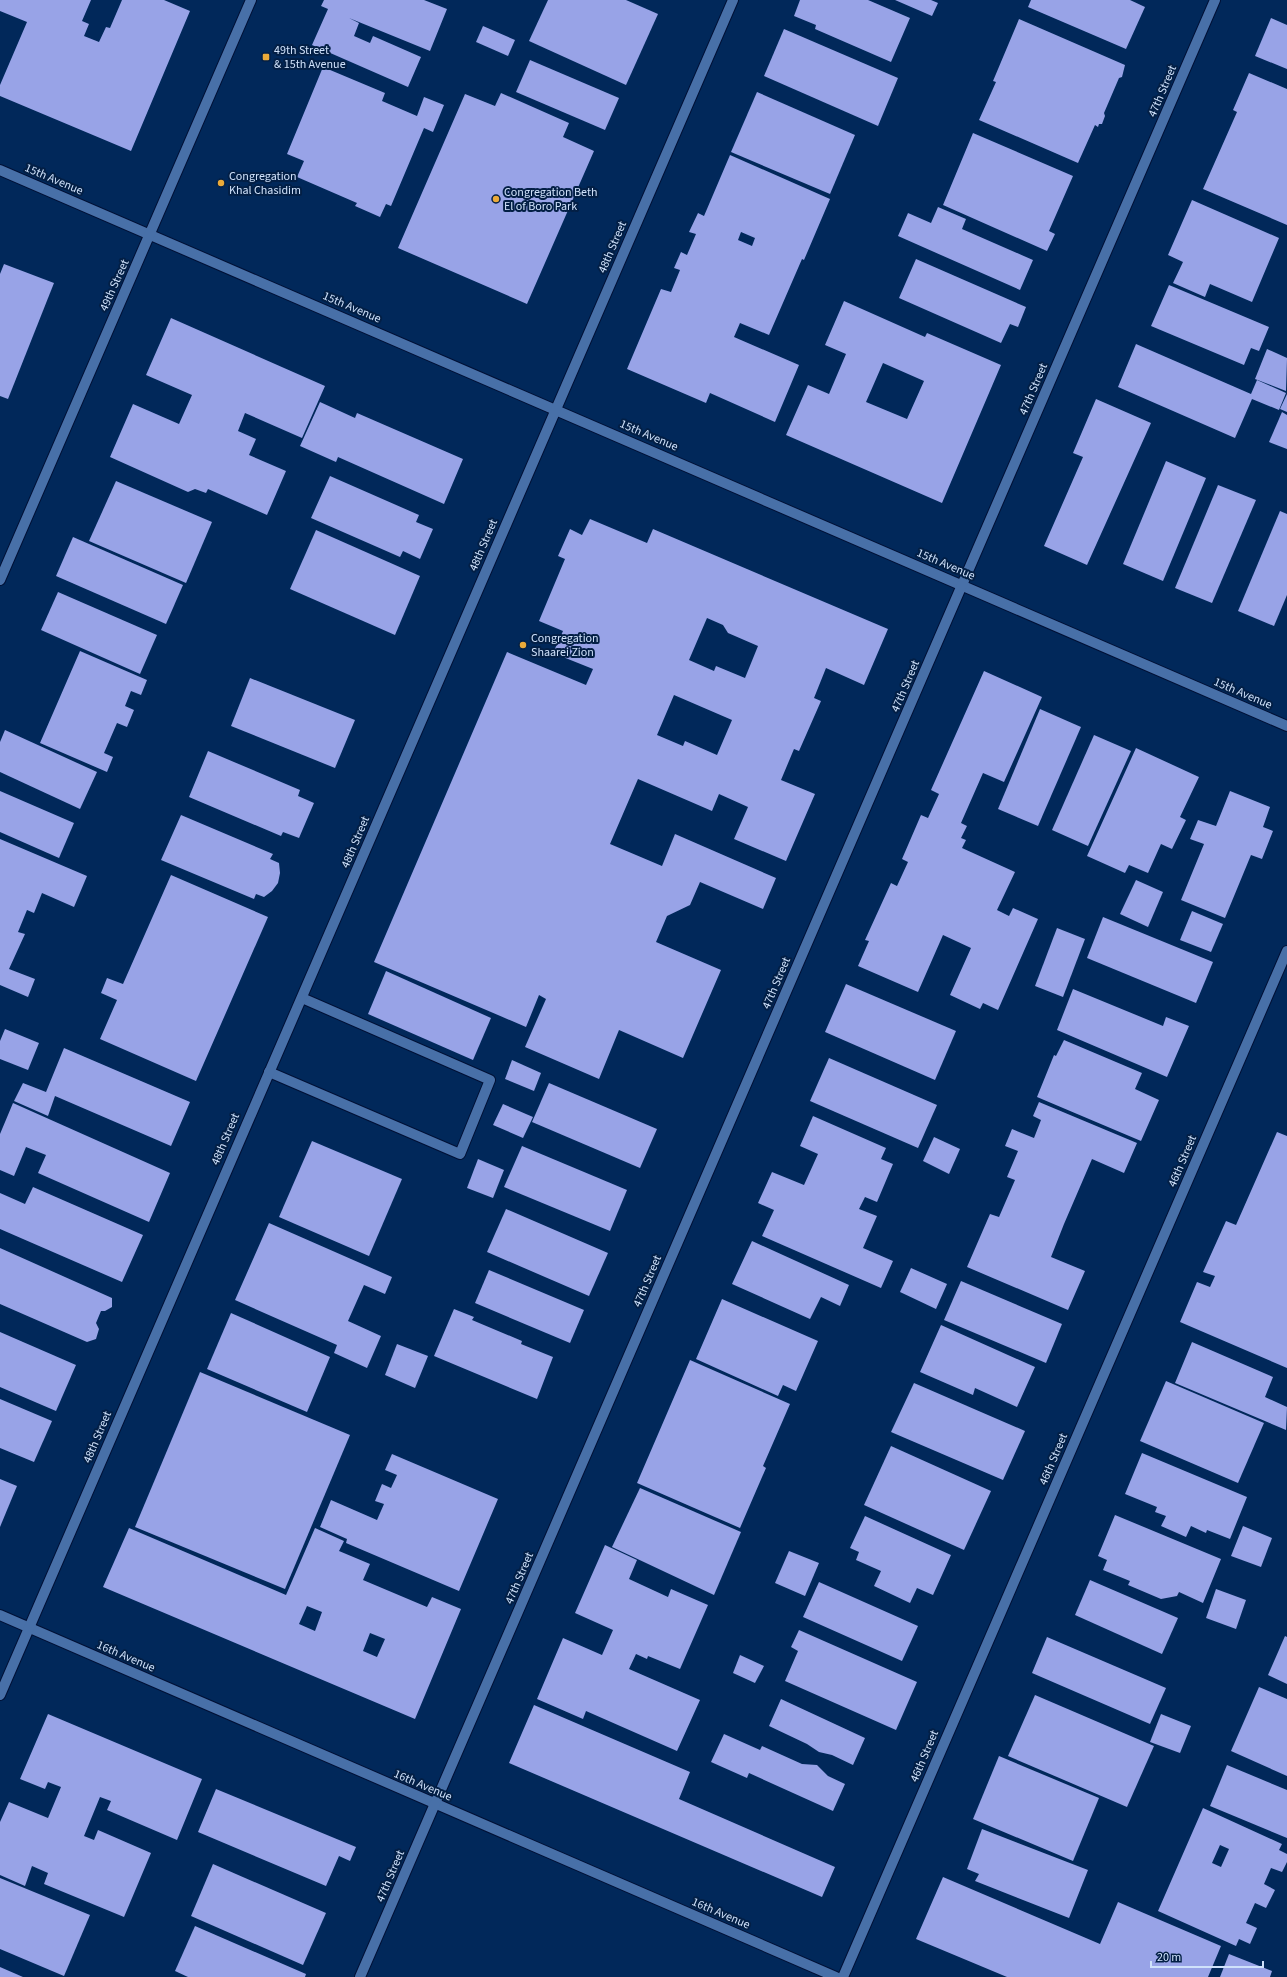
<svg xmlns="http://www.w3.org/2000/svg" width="1287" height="1977" font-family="'Source Sans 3',sans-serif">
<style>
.building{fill:#98a3e7;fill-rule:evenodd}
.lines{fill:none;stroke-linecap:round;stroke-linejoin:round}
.lane-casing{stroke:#001035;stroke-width:12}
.street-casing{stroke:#001035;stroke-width:12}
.lane{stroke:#4870a8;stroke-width:10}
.street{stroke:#4870a8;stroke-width:10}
.poi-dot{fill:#ebaa39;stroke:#031f45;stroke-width:1.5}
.labels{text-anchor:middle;stroke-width:4;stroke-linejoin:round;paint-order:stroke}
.poi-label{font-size:12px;fill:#d0e2fb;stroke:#031f45;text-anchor:start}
.street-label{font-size:12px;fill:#d0e2fb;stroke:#031f45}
</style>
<rect width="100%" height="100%" fill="#01285a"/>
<g class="building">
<path d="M0,0H91L82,21L89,24L84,36L99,42L106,27L110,28L122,0H164L190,11L131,151L0,96V85L27,22L0,11Z"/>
<path d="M324,0H424L447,9L430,51L349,18L359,23L354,36L370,43L373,36L421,57L408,87L312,45L328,9L321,6Z"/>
<path d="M548,0H626L658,14L626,85L529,41Z"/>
<path d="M800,0H868L910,18L891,62L815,29L816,25L794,16Z"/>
<path d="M895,0H931L938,3L932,16Z"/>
<path d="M1031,0H1130L1145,7L1126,49L1028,7Z"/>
<path d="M1271,18L1287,25V69L1255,56Z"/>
<path d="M1019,19L1125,65L1122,77L1119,78L1104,113L1105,116L1102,124H1099L1098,127L1095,125L1078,163L979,120L996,82L993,81Z"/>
<path d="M483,26L515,40L508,56L476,42Z"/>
<path d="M784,29L898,78L878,126L764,76Z"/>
<path d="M530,60L619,98L605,130L516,92Z"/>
<path d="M323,67L385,93L382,101L417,116L424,97L444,105L433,132L424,128L391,206L386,204L380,217L355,206L357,203L297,177L304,161L287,154Z"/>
<path d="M1249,73L1287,89V225L1203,189L1237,112L1233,110Z"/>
<path d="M757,92L855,135L830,194L731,152Z"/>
<path d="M501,93L569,123L563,137L594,151L527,304L398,248L465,94L495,106Z"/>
<path d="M973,133L1073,176L1049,231L1055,234L1047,251L943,205Z"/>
<path d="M730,155L830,199L804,260L802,259L769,335L740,323L734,337L799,365L775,422L710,393L706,403L627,369L661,289L671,292L680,270L674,268L681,252L687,255L696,234L689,232L698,213L704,216ZM741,232L755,238L752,246L738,240Z"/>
<path d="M1192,200L1279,238L1252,302L1210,284L1205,297L1173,283L1183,262L1168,255Z"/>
<path d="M938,207L966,219L962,229L1033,260L1020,290L898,236L908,213L931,223Z"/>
<path d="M916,259L1026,307L1018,327L1010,324L1001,343L899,298Z"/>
<path d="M4,264L54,283L8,399L0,396V274Z"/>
<path d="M1169,285L1269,327L1259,351L1251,348L1244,365L1151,326Z"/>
<path d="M844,301L925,337L927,333L1001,365L942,503L786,435L808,385L829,394L846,354L825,345ZM883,363L924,381L907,419L866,402Z"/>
<path d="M171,318L325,386L302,438L245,413L238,431L256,439L249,455L286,471L267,515L208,489L206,493L195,489L188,492L110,457L133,404L179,424L192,395L146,375Z"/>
<path d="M1136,344L1251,394L1257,380L1286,393L1279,410L1252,399L1235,438L1118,387Z"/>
<path d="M1267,349L1287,358L1286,391L1255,379Z"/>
<path d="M1287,394V412L1280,409Z"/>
<path d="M1096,399L1151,423L1087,565L1044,546L1083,457L1073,453Z"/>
<path d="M320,402L355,418L357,413L463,459L444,504L338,457L336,462L300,446Z"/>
<path d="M1282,412L1287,415V449L1269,442Z"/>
<path d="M1166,461L1206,478L1163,581L1123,564Z"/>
<path d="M330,476L419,515L416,522L433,529L420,559L403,551L400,557L311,518Z"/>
<path d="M116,481L212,522L186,583L89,541Z"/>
<path d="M1218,485L1256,500L1212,603L1175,588Z"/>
<path d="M1280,511L1287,514V595L1274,626L1238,611Z"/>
<path d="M590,519L647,543L653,529L888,629L864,685L826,668L814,698L821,701L799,751L794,749L781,780L815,794L786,861L734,839L748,807L719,794L712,811L638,779L610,844L662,866L675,834L776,878L763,909L700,882L690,905L667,916L656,942L721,970L683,1058L619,1030L599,1079L525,1047L546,999L539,995L526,1027L374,962L507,652L586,685L593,669L553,653L563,631L539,621L565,559L558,556L570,529L582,535ZM707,618L723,625L728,633L758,646L745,678L716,666L714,671L689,660ZM674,695L732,720L717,755L685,741L683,746L657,735Z"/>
<path d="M316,530L420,576L395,635L290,589Z"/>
<path d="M73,537L183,585L166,624L56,576Z"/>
<path d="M58,592L157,635L140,674L41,630Z"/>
<path d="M80,651L147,680L141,695L131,691L125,706L134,710L127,727L117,723L104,753L113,757L107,772L40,743Z"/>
<path d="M984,671L1042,697L1004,782L983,773L961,823L967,826L961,838L966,840L962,848L1015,872L997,910L1009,916L1013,908L1038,919L998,1010L983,1003L980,1009L950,995L971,948L943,935L918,992L858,966L869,941L865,940L891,883L897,886L908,862L902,859L921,815L928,818L939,794L931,790Z"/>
<path d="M250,678L355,720L335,768L231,726Z"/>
<path d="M1040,709L1081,727L1038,826L998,809Z"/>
<path d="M5,730L97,772L80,809L0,772V742Z"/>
<path d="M1094,735L1131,751L1088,846L1052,830Z"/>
<path d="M1136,748L1199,777L1180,817L1186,820L1172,849L1161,844L1148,873L1129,865L1125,873L1087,856Z"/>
<path d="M208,751L300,790L298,796L314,803L299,838L283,832L281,836L189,797Z"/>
<path d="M0,791L74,823L59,858L0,832Z"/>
<path d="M1230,791L1270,807L1263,827L1273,831L1262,859L1251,855L1225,918L1181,900L1204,844L1190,839L1198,820L1216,826Z"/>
<path d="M181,815L273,854L270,859L279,863L280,873L278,883L272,891L264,897L256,894L254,899L161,860Z"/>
<path d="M0,839L87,876L74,907L42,893L34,913L27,910L18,932L25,934L9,969L35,979L28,997L0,985Z"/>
<path d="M171,875L268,917L196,1081L100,1039L117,1000L101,993L107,978L123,984Z"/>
<path d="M1136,880L1163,892L1148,927L1120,914Z"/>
<path d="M1192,911L1223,924L1211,952L1180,940Z"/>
<path d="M1103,917L1213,962L1196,1003L1087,958Z"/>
<path d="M1057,928L1085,939L1063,997L1035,986Z"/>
<path d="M386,971L491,1018L473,1060L368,1014Z"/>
<path d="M846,984L956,1031L935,1080L825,1032Z"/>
<path d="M1073,989L1163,1026L1166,1017L1189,1026L1167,1077L1057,1030Z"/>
<path d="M5,1029L39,1043L28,1070L0,1059V1041Z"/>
<path d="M1064,1040L1142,1073L1135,1089L1159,1100L1141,1141L1037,1097L1054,1055L1056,1056Z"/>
<path d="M64,1048L190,1102L171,1146L55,1096L48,1116L14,1101L23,1083L46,1092Z"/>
<path d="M829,1058L937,1105L918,1148L810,1101Z"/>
<path d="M512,1060L541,1073L534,1091L505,1079Z"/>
<path d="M549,1083L657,1129L640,1168L532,1122Z"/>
<path d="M1039,1102L1137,1143L1124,1173L1092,1159L1064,1224L1051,1257L1085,1271L1068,1310L967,1267L990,1214L999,1217L1015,1180L1007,1177L1018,1151L1005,1146L1012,1129L1034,1138L1041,1120L1033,1116Z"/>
<path d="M13,1103L170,1173L149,1222L38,1173L46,1155L26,1147L14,1176L0,1170V1134Z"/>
<path d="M503,1104L533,1117L523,1138L493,1125Z"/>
<path d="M813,1116L886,1148L881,1159L893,1164L877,1202L865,1197L859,1209L877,1216L863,1248L893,1261L881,1288L762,1236L774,1210L758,1203L772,1172L804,1185L818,1154L800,1146Z"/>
<path d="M1277,1132L1287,1136V1368L1180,1322L1197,1282L1210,1287L1215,1276L1203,1272L1226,1221L1236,1225Z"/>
<path d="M934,1137L960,1149L949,1174L923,1161Z"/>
<path d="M312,1141L402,1179L369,1256L279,1217Z"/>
<path d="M522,1146L627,1190L610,1231L504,1187Z"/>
<path d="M478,1159L504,1170L493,1198L467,1188Z"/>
<path d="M33,1187L143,1235L122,1282L0,1229V1193L25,1204Z"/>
<path d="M506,1209L608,1253L589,1296L487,1252Z"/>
<path d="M269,1223L392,1277L385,1294L364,1285L348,1321L381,1336L367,1368L334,1353L337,1345L235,1300Z"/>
<path d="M752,1241L849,1285L840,1306L821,1297L810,1319L732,1284Z"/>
<path d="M0,1248L112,1298V1307L105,1311H101L96,1323L99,1329L96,1339L87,1342L0,1304Z"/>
<path d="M911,1268L947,1284L936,1309L900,1292Z"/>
<path d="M489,1270L584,1310L570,1343L475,1303Z"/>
<path d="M961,1281L1062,1324L1046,1363L944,1320Z"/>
<path d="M722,1299L818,1341L796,1391L783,1385L778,1396L696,1359Z"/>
<path d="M454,1309L474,1317L472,1320L522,1341L521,1344L553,1357L537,1399L434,1356Z"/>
<path d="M231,1313L330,1357L307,1412L207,1369Z"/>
<path d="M941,1325L1035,1367L1017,1407L975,1388L973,1395L920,1372Z"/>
<path d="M0,1332L76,1365L56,1411L0,1387Z"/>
<path d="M1192,1342L1273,1377L1265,1397L1287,1407L1286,1430L1175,1383Z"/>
<path d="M397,1344L428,1356L415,1388L385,1375Z"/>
<path d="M690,1360L790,1404L763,1466L766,1468L740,1528L637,1483Z"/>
<path d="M200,1372L350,1435L285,1589L135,1527Z"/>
<path d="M1166,1381L1264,1423L1238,1483L1140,1441Z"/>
<path d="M914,1383L1025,1431L1003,1480L891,1432Z"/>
<path d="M0,1399L52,1421L34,1462L0,1448Z"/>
<path d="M891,1446L991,1491L964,1550L864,1505Z"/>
<path d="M1142,1453L1247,1497L1230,1539L1207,1530L1206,1533L1191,1526L1186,1537L1161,1526L1166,1516L1155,1512L1157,1507L1125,1494Z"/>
<path d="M392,1454L498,1499L459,1591L346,1543L347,1539L320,1527L331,1500L377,1520L384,1504L375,1501L382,1484L391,1488L397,1475L385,1470Z"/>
<path d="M0,1479L17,1486L0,1527Z"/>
<path d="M640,1488L741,1532L714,1595L612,1547Z"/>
<path d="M1115,1515L1221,1559L1203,1603L1179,1592L1177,1596L1161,1599L1128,1585L1130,1581L1103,1570L1107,1560L1098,1556Z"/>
<path d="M865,1516L951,1555L933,1595L917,1588L910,1603L874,1586L881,1571L856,1560L859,1552L850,1548Z"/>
<path d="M1243,1526L1272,1538L1261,1567L1231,1556Z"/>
<path d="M129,1528L286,1595L315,1528L344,1541L339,1551L370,1564L363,1580L427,1607L432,1597L461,1609L415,1719L103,1587ZM307,1606L322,1612L315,1631L299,1624ZM370,1633L385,1639L377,1657L363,1651Z"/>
<path d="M605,1545L637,1560L629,1579L668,1597L671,1589L708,1605L680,1669L648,1656L647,1659L636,1654L629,1669L700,1700L677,1751L586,1711L583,1719L537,1699L563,1638L602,1655L613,1630L575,1613Z"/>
<path d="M789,1551L819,1563L805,1596L775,1583Z"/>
<path d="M1090,1580L1178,1618L1162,1654L1075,1615Z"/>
<path d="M819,1582L918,1626L902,1661L803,1617Z"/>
<path d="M1216,1589L1246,1600L1236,1629L1206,1618Z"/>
<path d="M799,1630L917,1682L896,1730L785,1681L798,1651L791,1647Z"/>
<path d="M1285,1636L1287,1637V1684L1268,1675Z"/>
<path d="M1047,1637L1166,1688L1150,1724L1032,1673Z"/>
<path d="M740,1655L764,1666L755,1683L733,1673Z"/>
<path d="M1259,1687L1287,1699V1776L1231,1751Z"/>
<path d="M1035,1695L1154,1746L1127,1807L1008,1756Z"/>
<path d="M781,1699L865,1738L853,1765L832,1755L819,1752L807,1744L769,1726Z"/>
<path d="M534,1705L690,1772L679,1799L835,1867L822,1897L509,1763Z"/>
<path d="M48,1714L202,1779L177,1840L107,1810L111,1801L100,1797L84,1836L94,1840L98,1830L151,1853L124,1917L44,1884L48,1873L32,1866L25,1886L0,1875V1822L9,1802L48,1818L61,1787L48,1782L45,1789L20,1779Z"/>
<path d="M1161,1714L1191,1726L1180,1753L1150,1742Z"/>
<path d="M724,1734L760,1750L762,1746L802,1764L817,1765L828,1776L845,1784L833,1811L749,1773L747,1778L711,1762Z"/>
<path d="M999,1756L1099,1798L1073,1861L973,1819Z"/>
<path d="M1227,1765L1287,1790V1838L1210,1806Z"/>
<path d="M216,1789L356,1847L350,1861L339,1856L326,1886L198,1832Z"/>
<path d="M1203,1808L1282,1844L1279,1850L1287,1854V1862L1282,1872L1271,1868L1264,1884L1275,1890L1266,1908L1255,1903L1246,1923L1257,1928L1250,1944L1239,1939L1236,1946L1158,1911ZM1220,1845L1229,1849L1221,1867L1212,1863Z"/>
<path d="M982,1829L1088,1870L1069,1918L975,1881L979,1874L967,1869Z"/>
<path d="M213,1864L326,1913L303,1965L191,1916Z"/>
<path d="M943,1877L1100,1944L1118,1902L1221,1946L1208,1977H1007L916,1939Z"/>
<path d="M0,1878L90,1915L64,1976L0,1949Z"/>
<path d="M195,1926L306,1974L305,1977H188L175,1971Z"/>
<path d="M1229,1954L1272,1971L1270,1977H1220Z"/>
<path d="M0,1967L23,1977H0Z"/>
</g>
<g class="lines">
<g class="lane-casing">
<path id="lane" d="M269,1072L460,1154L490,1080L302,998"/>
</g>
<g class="street-casing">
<g id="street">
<path d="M0,170L1287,726"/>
<path d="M0,580L251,0"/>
<path d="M0,1615L836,1977"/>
<path d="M0,1695L733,0"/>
<path d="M360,1977L1215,0"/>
<path d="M843,1977L1287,951"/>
</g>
</g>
<use href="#lane" class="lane"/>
<use href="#street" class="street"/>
</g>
<g class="poi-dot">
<rect x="262" y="53" width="8" height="8" rx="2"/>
<circle cx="221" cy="183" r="4"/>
<circle cx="496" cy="199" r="4"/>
<circle cx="523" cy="645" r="4"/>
</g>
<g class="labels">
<g class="poi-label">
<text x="274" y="54">49th Street<tspan x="274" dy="14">&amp; 15th Avenue</tspan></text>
<text x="229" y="180">Congregation<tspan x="229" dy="14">Khal Chasidim</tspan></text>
<text x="504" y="196">Congregation Beth<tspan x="504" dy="14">El of Boro Park</tspan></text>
<text x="531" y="642">Congregation<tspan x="531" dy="14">Shaarei Zion</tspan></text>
</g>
<g class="street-label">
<text transform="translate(1162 91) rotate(-67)" y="4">47th Street</text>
<text transform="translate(54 179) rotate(23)" y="4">15th Avenue</text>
<text transform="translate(612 247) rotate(-67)" y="4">48th Street</text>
<text transform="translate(114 285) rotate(-66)" y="4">49th Street</text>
<text transform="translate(352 307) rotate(23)" y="4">15th Avenue</text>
<text transform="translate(1033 389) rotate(-67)" y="4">47th Street</text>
<text transform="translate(649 435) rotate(23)" y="4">15th Avenue</text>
<text transform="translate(483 545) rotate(-67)" y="4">48th Street</text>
<text transform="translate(946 564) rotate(23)" y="4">15th Avenue</text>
<text transform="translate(905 686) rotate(-67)" y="4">47th Street</text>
<text transform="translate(1243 693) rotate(23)" y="4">15th Avenue</text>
<text transform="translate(355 842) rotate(-67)" y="4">48th Street</text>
<text transform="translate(776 983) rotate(-67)" y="4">47th Street</text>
<text transform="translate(225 1139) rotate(-67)" y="4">48th Street</text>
<text transform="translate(1182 1161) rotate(-67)" y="4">46th Street</text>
<text transform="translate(647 1281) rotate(-67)" y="4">47th Street</text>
<text transform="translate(97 1437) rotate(-67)" y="4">48th Street</text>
<text transform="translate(1053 1459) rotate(-67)" y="4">46th Street</text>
<text transform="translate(519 1578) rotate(-67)" y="4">47th Street</text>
<text transform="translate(126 1656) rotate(23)" y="4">16th Avenue</text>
<text transform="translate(924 1756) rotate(-67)" y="4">46th Street</text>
<text transform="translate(423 1785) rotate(23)" y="4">16th Avenue</text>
<text transform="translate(390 1876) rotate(-67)" y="4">47th Street</text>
<text transform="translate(721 1913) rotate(23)" y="4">16th Avenue</text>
</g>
</g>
<path d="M1151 1961v6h112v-6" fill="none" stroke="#d0e2fb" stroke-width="2"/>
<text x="1157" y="1961" font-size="12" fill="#d0e2fb" stroke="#031f45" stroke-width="3" paint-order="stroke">20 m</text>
</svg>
